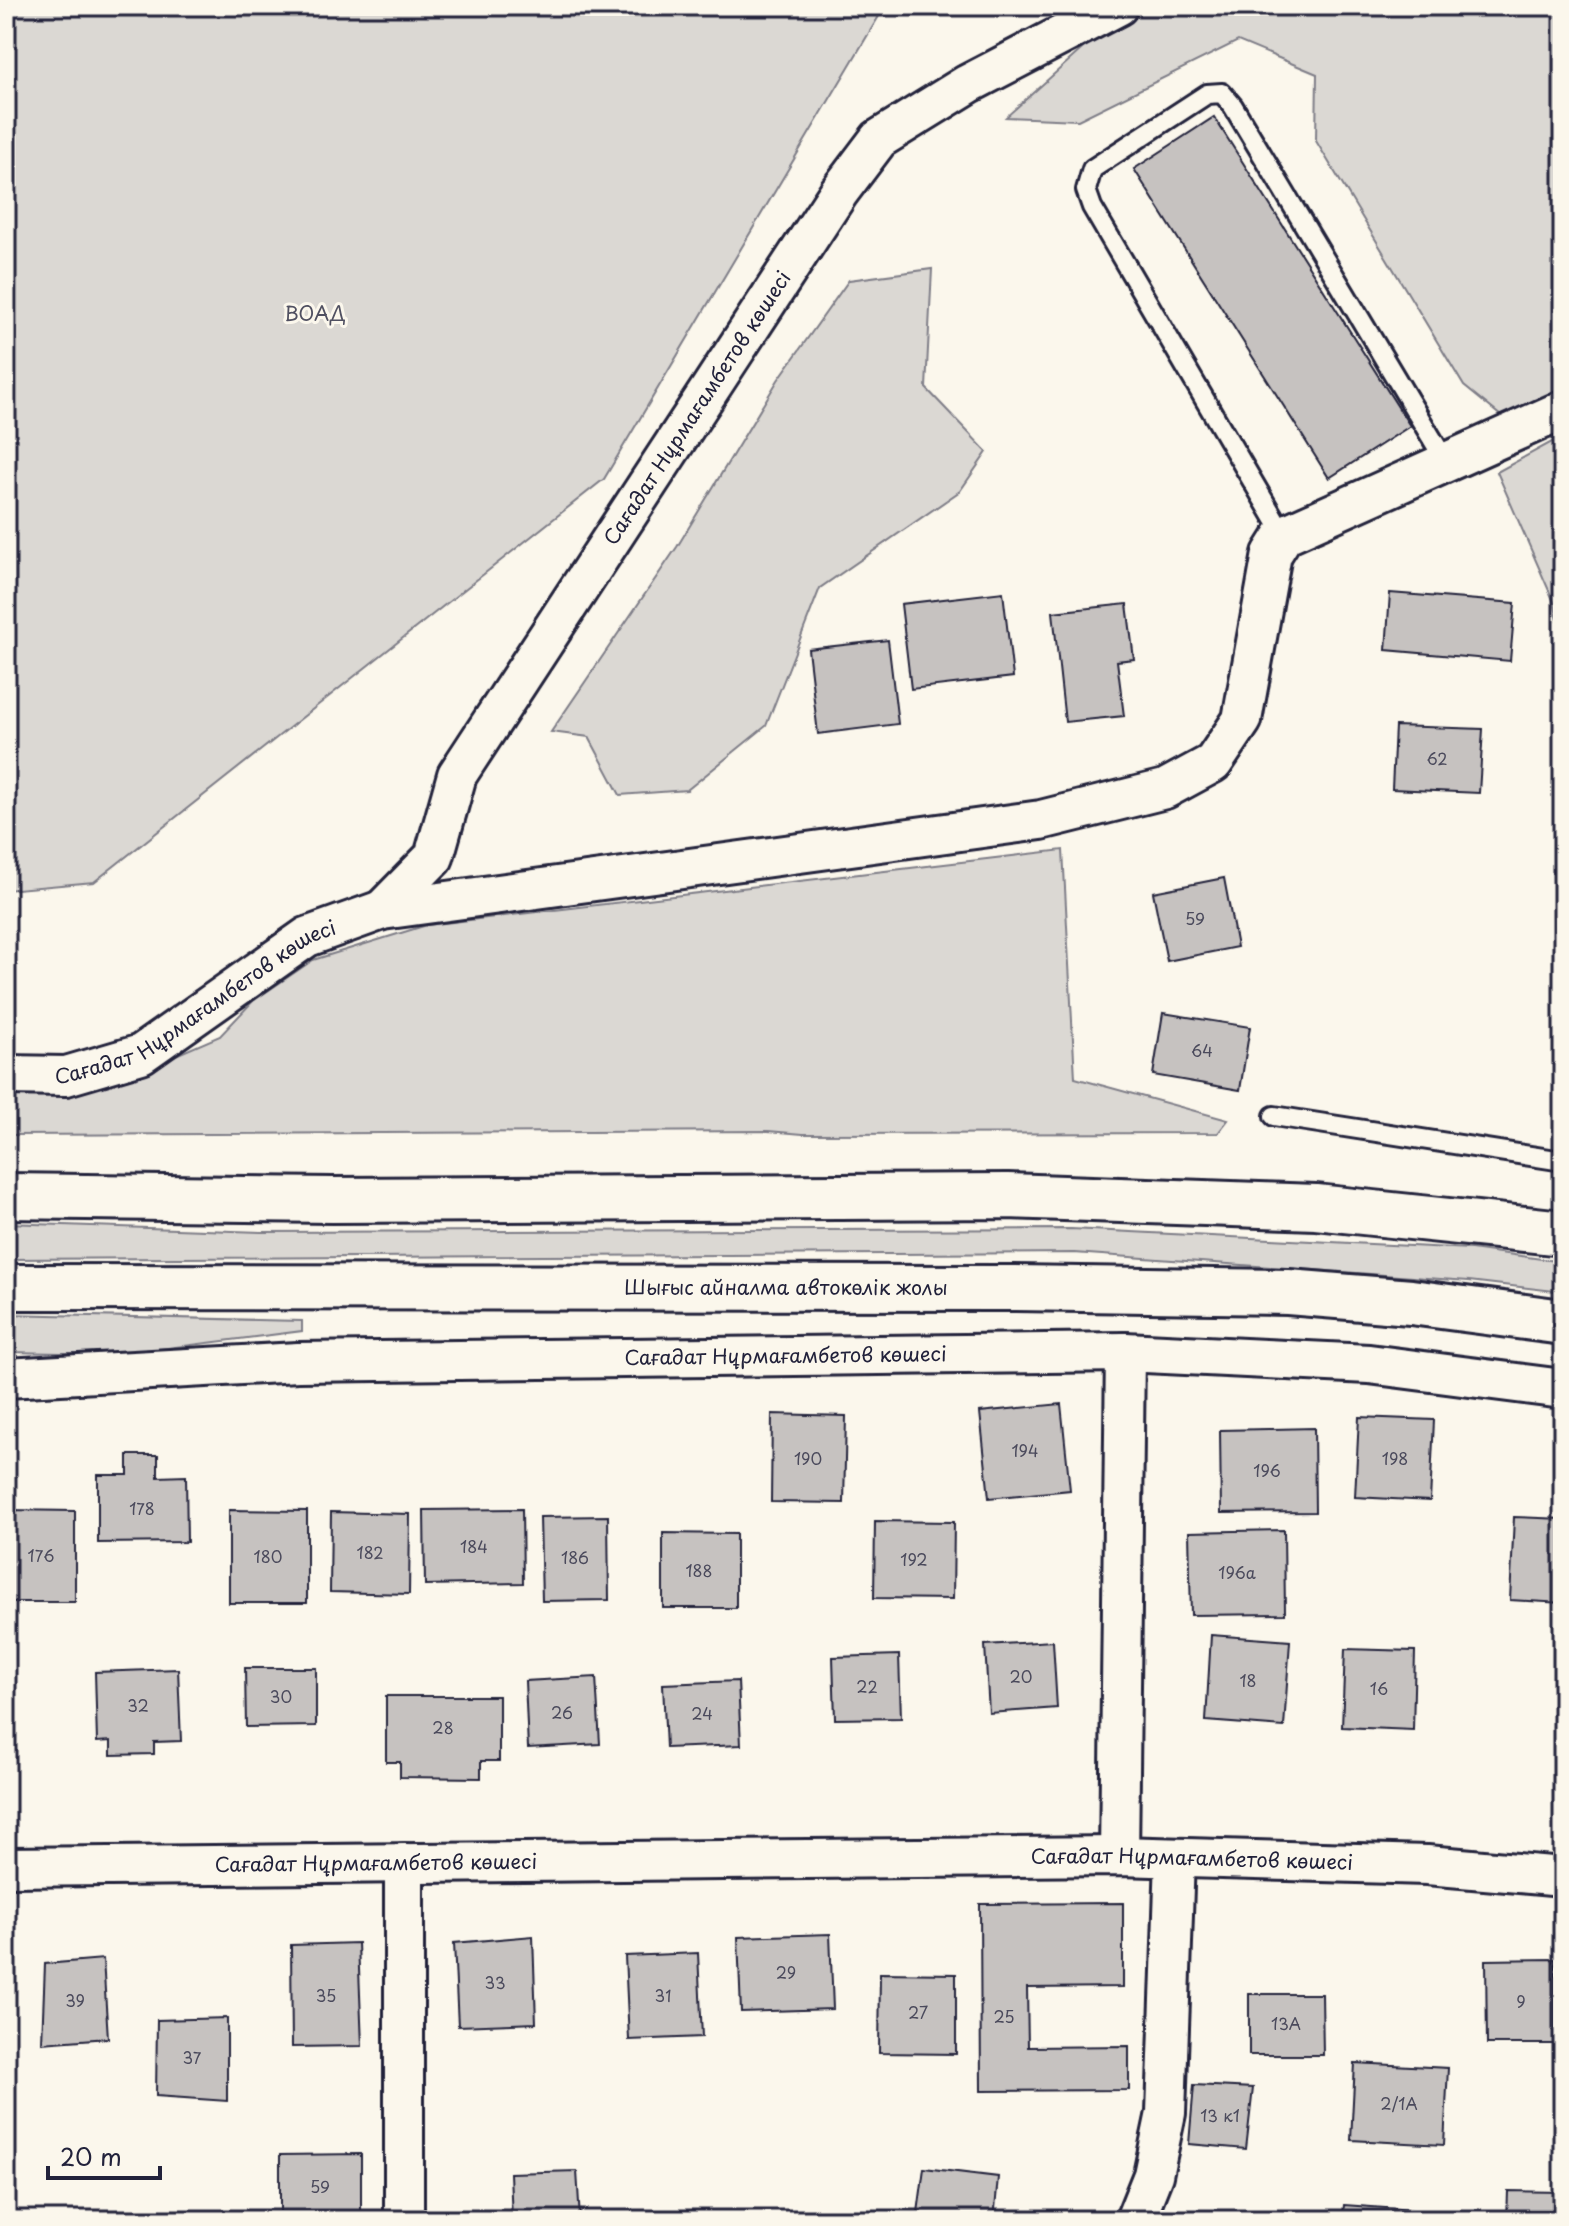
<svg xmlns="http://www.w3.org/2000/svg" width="1569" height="2226" font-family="'Playpen Sans',sans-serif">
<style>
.green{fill:#dbd8d3;stroke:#7e7d87;stroke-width:2}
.building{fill:#c6c2c0;stroke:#22223b;stroke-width:2}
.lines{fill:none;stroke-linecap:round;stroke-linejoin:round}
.service-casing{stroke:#22223b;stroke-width:24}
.minor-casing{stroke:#22223b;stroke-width:44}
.primary-casing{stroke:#22223b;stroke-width:50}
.service{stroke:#fbf7ec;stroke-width:18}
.minor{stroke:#fbf7ec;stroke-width:38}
.primary{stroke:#fbf7ec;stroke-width:44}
.labels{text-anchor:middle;stroke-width:6;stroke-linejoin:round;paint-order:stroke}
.number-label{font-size:16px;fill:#4b4a5c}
.park-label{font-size:20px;fill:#505061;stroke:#fbf7ec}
.street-label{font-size:20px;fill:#22223b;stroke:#fbf7ec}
</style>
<rect width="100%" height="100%" fill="#fbf7ec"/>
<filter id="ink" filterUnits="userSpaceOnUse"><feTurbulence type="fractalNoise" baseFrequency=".0125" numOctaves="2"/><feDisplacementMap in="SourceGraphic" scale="16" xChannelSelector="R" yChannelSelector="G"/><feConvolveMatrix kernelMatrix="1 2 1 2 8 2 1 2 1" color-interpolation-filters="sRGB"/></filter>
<g filter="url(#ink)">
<g class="green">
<path d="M6,6H885L604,479L94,882L6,890Z"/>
<path d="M1144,6H1563V388L1501,416L1464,386L1316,141L1317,74L1238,41L1078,120L1006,117L1110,24Z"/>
<path d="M932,269L926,388L987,452L960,491L820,588L766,726L687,790L620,795L589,737L551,732L677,547L778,380L849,280Z"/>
<path d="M1563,436V643L1554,602L1497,472Z"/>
<path d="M1063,850L1075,1078L1228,1120L1218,1133L803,1134L768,1131L6,1135V1091L132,1074L220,1036L253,1001L313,960L427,925Z"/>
<path d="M6,1223L261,1232L1071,1229L1471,1249L1563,1262V1292L1469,1281L1074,1253L6,1259Z"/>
<path d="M6,1314L302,1321V1331L120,1354L6,1352Z"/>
</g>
<g class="building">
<path d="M1214,117L1410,426L1329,478L1134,169Z"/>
<path d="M1003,592L1013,677L911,689L901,604Z"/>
<path d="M1390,593L1515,603L1510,661L1386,650Z"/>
<path d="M1127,604L1134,659L1117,661L1124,716L1065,722L1053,612Z"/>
<path d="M888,640L898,724L818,734L808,649Z"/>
<path d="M1395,726L1483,729L1479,793L1392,789Z"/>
<path d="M1224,878L1237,947L1167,961L1153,892Z"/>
<path d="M1163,1013L1250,1027L1240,1090L1153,1075Z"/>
<path d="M1061,1404L1070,1490L989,1498L980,1412Z"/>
<path d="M772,1414L846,1416L844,1503L771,1502Z"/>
<path d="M1359,1417L1434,1420L1430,1501L1355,1497Z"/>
<path d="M1314,1428L1315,1512L1221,1513L1220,1430Z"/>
<path d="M128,1455H158V1477L186,1476L187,1542L98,1543V1475H128Z"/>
<path d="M522,1509L523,1583L425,1585L424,1510Z"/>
<path d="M6,1510L75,1511V1602H6Z"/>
<path d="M229,1510L307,1511V1603H229Z"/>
<path d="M331,1512L410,1514L409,1594L330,1592Z"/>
<path d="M608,1516L609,1600L542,1601L540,1517Z"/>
<path d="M1514,1517L1563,1519V1603L1510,1600Z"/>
<path d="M875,1521L954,1522L953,1599L874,1598Z"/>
<path d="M1284,1530L1285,1614L1191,1615L1189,1532Z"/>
<path d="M663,1533L736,1534V1608H663Z"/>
<path d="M1211,1635L1290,1641L1284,1727L1206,1721Z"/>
<path d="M1053,1641L1057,1708L989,1713L985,1645Z"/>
<path d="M1345,1649L1415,1651L1413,1730L1342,1727Z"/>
<path d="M899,1655L901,1718L835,1719L833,1657Z"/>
<path d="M245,1668H316V1726L246,1727Z"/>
<path d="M178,1669L181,1741L154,1742V1754L111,1755V1741L97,1742L95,1672Z"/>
<path d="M596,1677L600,1744L528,1748L525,1681Z"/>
<path d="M738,1681L741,1745L666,1748L663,1684Z"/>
<path d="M386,1696H499V1761H481V1778L400,1777V1762H386Z"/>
<path d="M1123,1903V1987L1027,1988L1028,2047L1129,2046V2090L981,2091L980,1904Z"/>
<path d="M830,1934L833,2009L741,2012L738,1937Z"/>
<path d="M533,1936L536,2023L458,2026L454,1943Z"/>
<path d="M358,1943L362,2046L292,2047L291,1945Z"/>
<path d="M698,1953L702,2037L629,2040L625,1956Z"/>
<path d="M103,1959L108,2038L42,2043L45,1964Z"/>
<path d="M1555,1959V2044H1487L1486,1960Z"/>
<path d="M880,1973L956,1974V2054L879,2053Z"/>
<path d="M1249,1994H1322L1323,2055H1249Z"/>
<path d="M227,2018V2101L156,2096L157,2020Z"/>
<path d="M1355,2063L1448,2068L1444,2145L1351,2140Z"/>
<path d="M1194,2085L1253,2088L1246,2149L1189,2144Z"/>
<path d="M361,2154V2220H280V2155Z"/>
<path d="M924,2168L998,2177L994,2220H917Z"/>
<path d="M577,2171L580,2220H512L510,2173Z"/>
<path d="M1508,2191L1563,2192V2220H1507Z"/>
<path d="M1344,2205L1426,2211L1425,2220H1342Z"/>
</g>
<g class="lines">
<g class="service-casing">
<g id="service">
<path d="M1284,535L1092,207L1086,190L1092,169L1207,94L1222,93L1233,106L1446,462"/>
<path d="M1274,1116L1563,1161"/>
</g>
</g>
<g class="minor-casing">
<g id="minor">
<path id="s1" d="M382,910L434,857L457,775L839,192L879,139L968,84L1118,6"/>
<path id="s2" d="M6,1075L66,1076L141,1054L307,937L382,910L1041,820L1165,789L1213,763L1242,720L1272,554L1284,535L1563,410"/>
<path id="s3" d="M6,1378L298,1362L1125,1352L1369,1364L1563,1389"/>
<path d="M1119,1856L1125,1352"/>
<path d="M404,1863V2220"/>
<path id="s4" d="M6,1867L1119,1856L1427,1865L1563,1877"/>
<path d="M1135,2220L1153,2175L1166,2113L1175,1858"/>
</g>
</g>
<g class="primary-casing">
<g id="primary">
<path d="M6,1196L332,1200L1008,1196L1316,1207L1563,1233"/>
<path id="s5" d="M6,1287L1015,1288L1288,1292L1411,1302L1563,1322"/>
</g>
</g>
<use href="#service" class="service"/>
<use href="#minor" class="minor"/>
<use href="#primary" class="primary"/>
</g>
</g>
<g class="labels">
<g class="number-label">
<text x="1437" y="765">62</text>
<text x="1195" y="925">59</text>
<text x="1202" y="1057">64</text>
<text x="1025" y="1457">194</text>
<text x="808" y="1465">190</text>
<text x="1395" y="1465">198</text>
<text x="1267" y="1477">196</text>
<text x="142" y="1515">178</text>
<text x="474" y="1553">184</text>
<text x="370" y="1559">182</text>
<text x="41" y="1562">176</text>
<text x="268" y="1563">180</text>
<text x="575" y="1564">186</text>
<text x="914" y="1566">192</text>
<text x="699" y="1577">188</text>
<text x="1237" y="1579">196а</text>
<text x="1021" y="1683">20</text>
<text x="1248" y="1687">18</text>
<text x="867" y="1693">22</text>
<text x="1379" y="1695">16</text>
<text x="281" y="1703">30</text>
<text x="138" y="1712">32</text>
<text x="562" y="1719">26</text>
<text x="702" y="1720">24</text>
<text x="443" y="1734">28</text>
<text x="786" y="1979">29</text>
<text x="495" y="1989">33</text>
<text x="326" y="2002">35</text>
<text x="663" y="2002">31</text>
<text x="75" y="2007">39</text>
<text x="1521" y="2008">9</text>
<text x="918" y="2019">27</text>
<text x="1004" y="2023">25</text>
<text x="1286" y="2030">13А</text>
<text x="192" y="2064">37</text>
<text x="1399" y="2110">2/1А</text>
<text x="1220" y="2122">13 к1</text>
<text x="320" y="2193">59</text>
</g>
<g class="park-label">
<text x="315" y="321">ВОАД</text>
</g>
<g class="street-label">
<text dy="7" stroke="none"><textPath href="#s1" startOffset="598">Сағадат Нұрмағамбетов көшесі</textPath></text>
<text dy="7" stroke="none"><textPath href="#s2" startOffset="210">Сағадат Нұрмағамбетов көшесі</textPath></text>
<text dy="7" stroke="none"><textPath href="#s5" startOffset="780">Шығыс айналма автокөлік жолы</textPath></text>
<text dy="7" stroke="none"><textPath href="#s3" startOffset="780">Сағадат Нұрмағамбетов көшесі</textPath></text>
<text dy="7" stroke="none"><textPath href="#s4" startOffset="1186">Сағадат Нұрмағамбетов көшесі</textPath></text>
<text dy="7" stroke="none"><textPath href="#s4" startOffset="370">Сағадат Нұрмағамбетов көшесі</textPath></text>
</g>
</g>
<rect width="1569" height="2226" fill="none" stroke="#fbf7ec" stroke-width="32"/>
<rect x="16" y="16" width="1537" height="2194" fill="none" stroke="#22223b" stroke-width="3" filter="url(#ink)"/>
<path d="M48 2166v12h112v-12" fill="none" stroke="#22223b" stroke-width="4"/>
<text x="60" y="2166" font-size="24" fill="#22223b" stroke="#fbf7ec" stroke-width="6" paint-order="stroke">20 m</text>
</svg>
